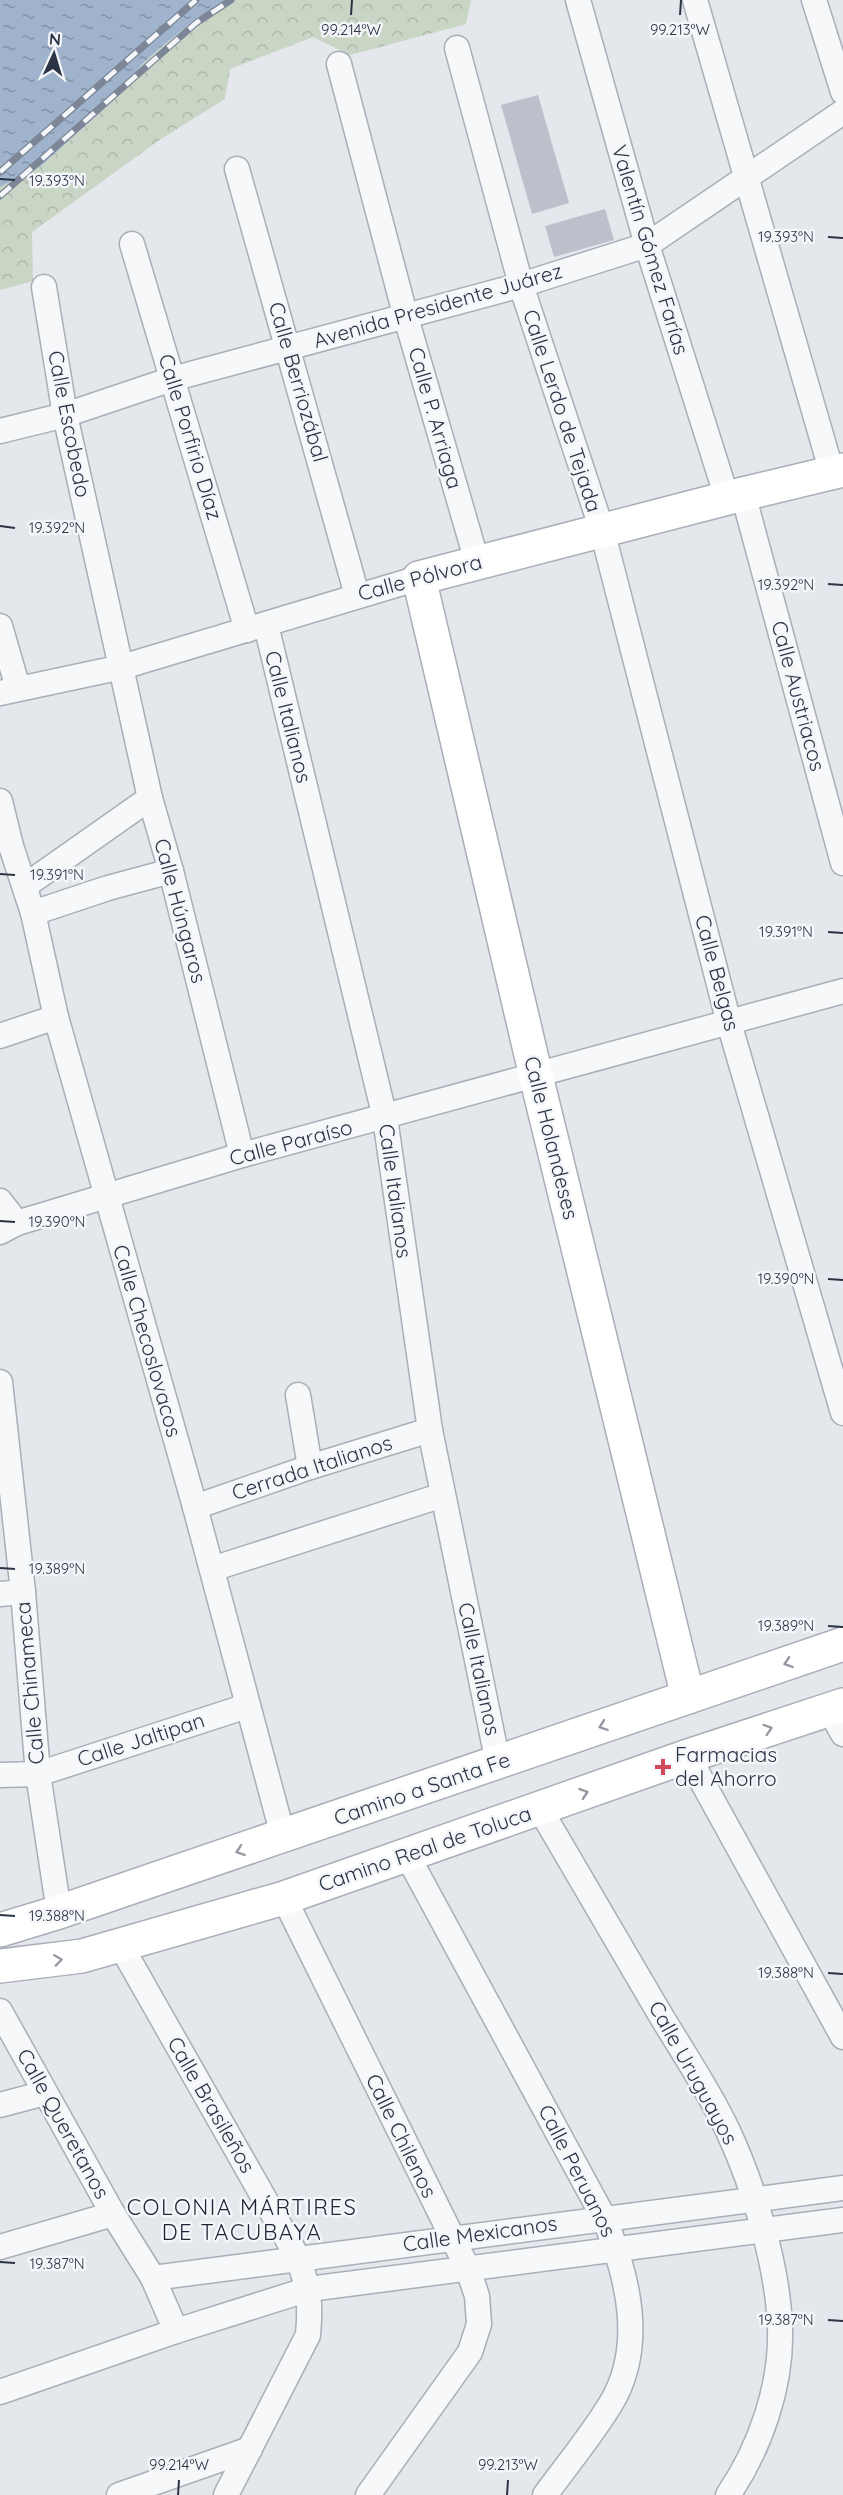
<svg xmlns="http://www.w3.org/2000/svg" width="843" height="2495" font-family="Quicksand,sans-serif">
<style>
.forest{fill:url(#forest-crowns)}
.water{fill:url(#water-ripples)}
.building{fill:#bbc0ca}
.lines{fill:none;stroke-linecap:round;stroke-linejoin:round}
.street-casing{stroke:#a9aeb7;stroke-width:27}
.secondary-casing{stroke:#a9aeb7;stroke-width:36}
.street{stroke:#f7f8fa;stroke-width:24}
.secondary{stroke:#fff;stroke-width:33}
.rail-casing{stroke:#7d8696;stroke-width:7}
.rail{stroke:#f4f6f9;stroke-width:4.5;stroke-dasharray:14;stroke-linecap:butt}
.oneway{stroke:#959aa2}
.ticks{fill:none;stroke:#2b3445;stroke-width:2}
.poi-dot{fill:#d1495b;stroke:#f4f6f9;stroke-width:2}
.labels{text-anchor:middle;stroke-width:5;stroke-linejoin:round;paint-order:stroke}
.street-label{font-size:21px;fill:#2b3445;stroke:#f4f6f9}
.poi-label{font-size:21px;fill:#2b3445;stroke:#f4f6f9;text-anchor:start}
.neighbourhood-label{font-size:22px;letter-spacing:1.5px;fill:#1d2536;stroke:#f4f6f9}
.ticks-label{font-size:15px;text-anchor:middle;fill:#2b3445;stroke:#f4f6f9;stroke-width:5;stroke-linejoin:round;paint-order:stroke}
</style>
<defs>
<pattern id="forest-crowns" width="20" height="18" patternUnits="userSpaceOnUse" patternTransform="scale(1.5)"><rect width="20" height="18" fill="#c9d6c5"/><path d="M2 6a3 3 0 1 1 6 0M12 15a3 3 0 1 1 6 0" fill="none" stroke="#adb8ab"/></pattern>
<pattern id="water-ripples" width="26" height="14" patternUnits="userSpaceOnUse" patternTransform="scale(1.5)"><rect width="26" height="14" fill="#9fb4cc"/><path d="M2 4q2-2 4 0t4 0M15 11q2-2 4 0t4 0" fill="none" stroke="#8293a7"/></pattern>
</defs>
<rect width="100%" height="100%" fill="#e4e7ec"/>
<path class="forest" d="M230,0H471L466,24L350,55L313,37L230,69L225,99L161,139L32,232L33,281L0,290V187L42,165L114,100L142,64L160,48L197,18Z"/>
<path class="water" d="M0,0H230L197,18L160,48L142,64L114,100L42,165L0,187Z"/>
<g class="building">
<path d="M538,95L569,203L532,214L501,105Z"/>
<path d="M605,209L614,240L554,257L545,226Z"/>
</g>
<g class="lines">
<g class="street-casing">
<g id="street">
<path d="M578,0L647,245L727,498"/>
<path d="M695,0L832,473"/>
<path d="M814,0L843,92"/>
<path d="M457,48L521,285L602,530L729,1023L843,1413"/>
<path d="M339,64L405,314L477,562"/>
<path d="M237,169L357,595"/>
<path d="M132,244L247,630"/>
<path d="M44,287L65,415L150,798L171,871L242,1155"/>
<path d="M0,431L65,415L172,379L521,285L647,245L843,112"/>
<path d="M743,494L843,863"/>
<path d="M266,625L385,1118L430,1430L498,1763"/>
<path d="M0,626L18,688"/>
<path d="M0,693L122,667L419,578"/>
<path d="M0,801L11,846L33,913L56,1017L195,1507L283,1836"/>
<path d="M25,886L150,798"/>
<path d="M33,913L108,888L171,871"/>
<path d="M0,1036L56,1017"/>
<path d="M0,1201L17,1223"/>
<path d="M0,1232L17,1223L242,1155L843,991"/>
<path d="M0,1382L23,1592L38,1774L59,1912"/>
<path d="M298,1395L310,1467"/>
<path d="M195,1507L310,1467L430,1430"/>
<path d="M212,1569L443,1495"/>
<path d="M0,1594L23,1592"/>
<path d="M829,1709L843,1734"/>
<path d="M688,1756L843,2037"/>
<path d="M0,1775L38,1774L247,1706"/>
<path d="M540,1809C579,1875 618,1942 657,2009C680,2048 709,2090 728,2131C754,2187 778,2266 780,2328C782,2386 760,2448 728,2495"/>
<path d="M407,1855L604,2218C628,2276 646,2347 610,2405C591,2436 567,2465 545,2495"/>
<path d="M284,1898L468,2269L477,2296L479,2324L470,2352L368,2495"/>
<path d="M121,1946L298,2258C309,2289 311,2302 308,2335L226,2495"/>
<path d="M0,2011L113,2214L153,2278L176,2331"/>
<path d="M0,2105L45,2093"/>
<path d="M0,2247L113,2214"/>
<path d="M153,2278L843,2188"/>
<path d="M0,2392L176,2331L309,2289L843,2220"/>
<path d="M119,2495L250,2449"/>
</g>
</g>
<g class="secondary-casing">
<g id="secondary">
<path d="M688,1697L536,1076L419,578L743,494L843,470"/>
<path d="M0,1930L59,1912L843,1644"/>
<path d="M0,1966L82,1956L284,1898L688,1756L843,1705"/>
</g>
</g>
<use href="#street" class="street"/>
<use href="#secondary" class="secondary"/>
<g class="rail-casing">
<g id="rail">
<path d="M0,172L196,0"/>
<path d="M0,196L196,23L231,0"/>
</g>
</g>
<use href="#rail" class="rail"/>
</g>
<defs><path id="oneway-chevron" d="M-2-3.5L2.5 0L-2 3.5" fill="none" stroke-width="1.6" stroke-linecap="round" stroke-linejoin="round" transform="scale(1.5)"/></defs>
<g class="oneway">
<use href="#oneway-chevron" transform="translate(788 1663) rotate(161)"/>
<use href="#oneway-chevron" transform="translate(603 1726) rotate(161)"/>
<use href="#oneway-chevron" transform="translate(768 1729) rotate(-18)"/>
<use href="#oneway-chevron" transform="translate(584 1793) rotate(-19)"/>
<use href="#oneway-chevron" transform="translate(240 1851) rotate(161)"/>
<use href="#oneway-chevron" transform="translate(58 1960) rotate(-8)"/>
</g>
<path class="ticks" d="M351,15L352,0M680,15L681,0M0,179L15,180M828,237L843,238M0,526L15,528M828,584L843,585M0,874L15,875M828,932L843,933M0,1221L15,1222M828,1279L843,1280M0,1568L15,1569M828,1626L843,1627M0,1915L15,1916M828,1973L843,1974M0,2262L15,2263M828,2320L843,2321M178,2495L179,2480M507,2495L508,2480"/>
<path class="poi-dot" d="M660 1758h6v6h6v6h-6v6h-6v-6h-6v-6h6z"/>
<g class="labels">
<g class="street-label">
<text transform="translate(650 250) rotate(73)" y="7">Valentín Gómez Farías</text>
<text transform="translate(438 306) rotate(-16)" y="7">Avenida Presidente Juárez</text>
<text transform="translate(298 382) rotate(74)" y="7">Calle Berriozábal</text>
<text transform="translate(562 411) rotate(72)" y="7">Calle Lerdo de Tejada</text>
<text transform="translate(435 418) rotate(74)" y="7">Calle P. Arriaga</text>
<text transform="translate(69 424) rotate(79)" y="7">Calle Escobedo</text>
<text transform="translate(190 437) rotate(73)" y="7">Calle Porfirio Díaz</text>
<text transform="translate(420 578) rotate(-15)" y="7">Calle Pólvora</text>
<text transform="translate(798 696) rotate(75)" y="7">Calle Austriacos</text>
<text transform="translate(288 717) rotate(76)" y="7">Calle Italianos</text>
<text transform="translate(180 911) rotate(75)" y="7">Calle Húngaros</text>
<text transform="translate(717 973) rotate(75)" y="7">Calle Belgas</text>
<text transform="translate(551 1138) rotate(76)" y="7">Calle Holandeses</text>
<text transform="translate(291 1143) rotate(-15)" y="7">Calle Paraíso</text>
<text transform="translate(395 1191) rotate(82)" y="7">Calle Italianos</text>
<text transform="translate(147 1341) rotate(74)" y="7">Calle Checoslovacos</text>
<text transform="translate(312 1468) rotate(-18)" y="7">Cerrada Italianos</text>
<text transform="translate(479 1669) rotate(78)" y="7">Calle Italianos</text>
<text transform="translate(30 1683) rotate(-95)" y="7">Calle Chinameca</text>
<text transform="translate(141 1740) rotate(-18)" y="7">Calle Jaltipan</text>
<text transform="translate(422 1789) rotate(-19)" y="7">Camino a Santa Fe</text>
<text transform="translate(425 1849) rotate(-19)" y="7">Camino Real de Toluca</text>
<text transform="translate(693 2073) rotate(61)" y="7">Calle Uruguayos</text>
<text transform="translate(211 2105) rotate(60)" y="7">Calle Brasileños</text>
<text transform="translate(63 2124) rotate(61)" y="7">Calle Queretanos</text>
<text transform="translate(401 2136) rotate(64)" y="7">Calle Chilenos</text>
<text transform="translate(577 2171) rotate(63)" y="7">Calle Peruanos</text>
<text transform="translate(480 2234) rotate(-8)" y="7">Calle Mexicanos</text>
</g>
<g class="poi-label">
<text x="675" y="1762">Farmacias<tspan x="675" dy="24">del Ahorro</tspan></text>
</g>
<g class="neighbourhood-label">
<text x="242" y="2215">COLONIA MÁRTIRES<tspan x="242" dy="25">DE TACUBAYA</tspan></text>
</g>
</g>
<g class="ticks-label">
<text x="351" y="35">99.214°W</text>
<text x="680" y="35">99.213°W</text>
<text x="57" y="186">19.393°N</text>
<text x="786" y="242">19.393°N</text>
<text x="57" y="533">19.392°N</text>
<text x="786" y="590">19.392°N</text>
<text x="57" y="880">19.391°N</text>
<text x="786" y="937">19.391°N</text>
<text x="57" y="1227">19.390°N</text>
<text x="786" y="1284">19.390°N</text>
<text x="57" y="1574">19.389°N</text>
<text x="786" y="1631">19.389°N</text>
<text x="57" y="1921">19.388°N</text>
<text x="786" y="1978">19.388°N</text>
<text x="57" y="2269">19.387°N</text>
<text x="786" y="2325">19.387°N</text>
<text x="179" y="2470">99.214°W</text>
<text x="508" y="2470">99.213°W</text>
</g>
<g transform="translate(54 54) rotate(4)" stroke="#f4f6f9" stroke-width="4.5" paint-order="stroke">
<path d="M0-4.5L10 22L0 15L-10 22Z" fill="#2b3445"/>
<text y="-9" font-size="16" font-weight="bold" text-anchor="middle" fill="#2b3445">N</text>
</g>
</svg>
